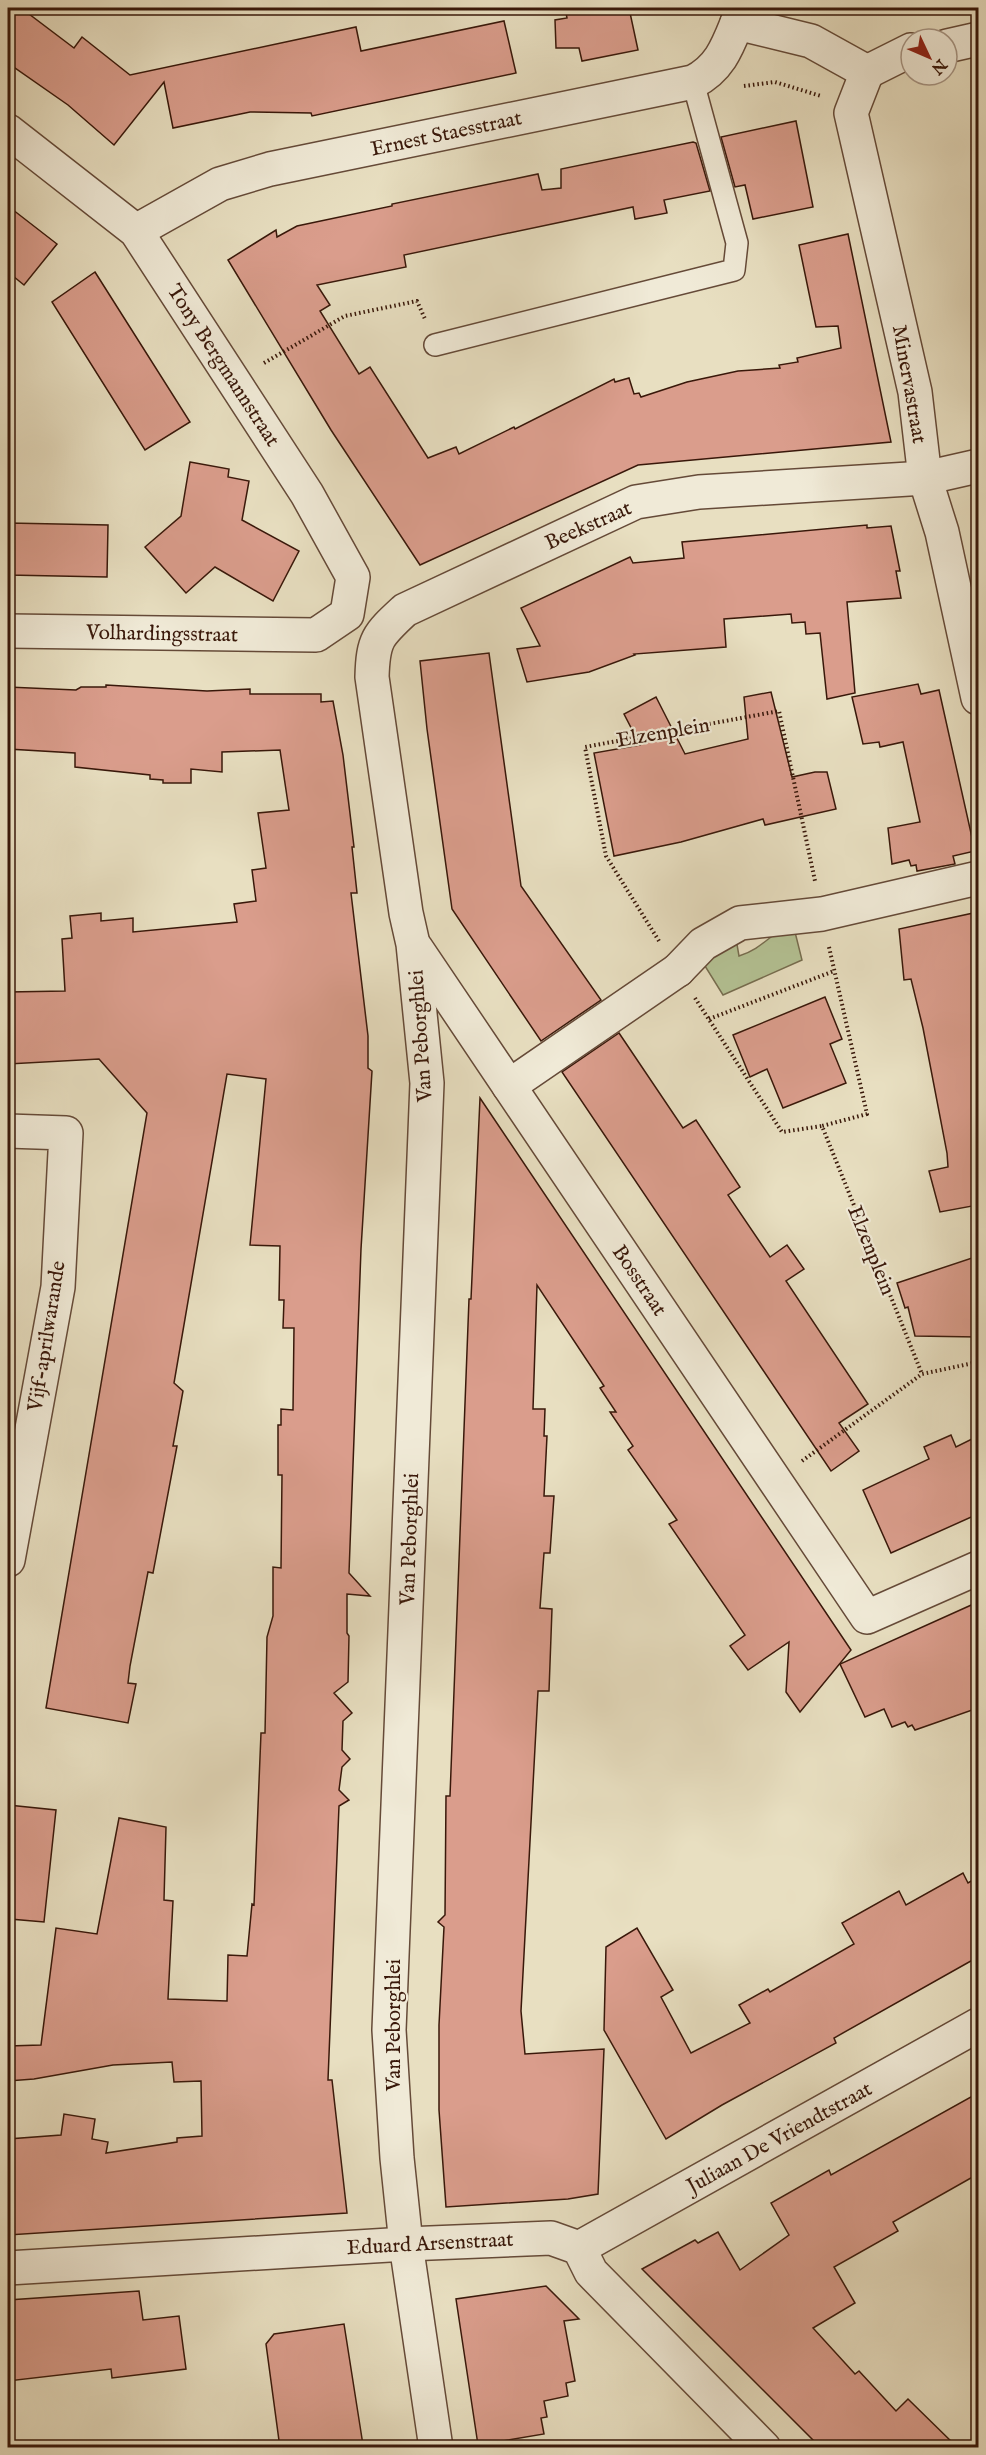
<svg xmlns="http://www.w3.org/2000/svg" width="986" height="2455" font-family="'IM FELL English',serif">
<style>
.green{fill:#b4c294;stroke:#766d4f;stroke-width:1.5}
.building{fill:#da9d8c;stroke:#39180a;stroke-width:1.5}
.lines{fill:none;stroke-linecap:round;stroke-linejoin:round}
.service-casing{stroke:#654a38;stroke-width:24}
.pedestrian-casing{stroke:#654a38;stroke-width:36}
.minor-casing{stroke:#654a38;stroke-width:36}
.path{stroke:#39180a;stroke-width:4;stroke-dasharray:1.5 3;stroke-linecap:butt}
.service{stroke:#f0ead7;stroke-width:21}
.pedestrian{stroke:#f0ead7;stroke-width:33}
.minor{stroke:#f0ead7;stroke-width:33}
.labels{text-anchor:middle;stroke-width:4.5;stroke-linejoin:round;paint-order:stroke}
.street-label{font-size:21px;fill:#39180a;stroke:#f0ead7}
</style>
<rect width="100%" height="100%" fill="#e8dfc1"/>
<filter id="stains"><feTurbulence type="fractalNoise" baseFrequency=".00333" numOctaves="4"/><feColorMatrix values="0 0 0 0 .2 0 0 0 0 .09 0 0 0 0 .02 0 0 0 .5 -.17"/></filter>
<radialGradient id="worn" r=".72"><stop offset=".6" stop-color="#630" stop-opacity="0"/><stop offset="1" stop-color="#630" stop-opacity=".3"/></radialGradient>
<path class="green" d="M793,924L802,960L723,995L700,958L735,933L739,956C764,948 771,932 793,924Z"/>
<g class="building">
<path d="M8,8H21L74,48L82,37L130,75L356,27L361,51L504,21L516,73L312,116L311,113L250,112L173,128L164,82L114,145L68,105L8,63Z"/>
<path d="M565,8H629L638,50L582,61L579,48H556L555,20L567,18Z"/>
<path d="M796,121L813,207L753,219L745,185L735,187L721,137Z"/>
<path d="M693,142L696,143L710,191L664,200L667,213L635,219L633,207L404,255L406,267L317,285L330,305L320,311L359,374L370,367L428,458L456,447L459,454L514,427L515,429L614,379L615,382L629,378L634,394L639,393L641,397L687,382L738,371L780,368L779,365L798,362L797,358L841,348L838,326L816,327L799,245L848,234L891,442L638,465L420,565L331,430L228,260L276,230L277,237L297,226L392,206V204L538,174L542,190L561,188V169Z"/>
<path d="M8,206L57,244L24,285L8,272Z"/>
<path d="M95,272L190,422L145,450L52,302Z"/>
<path d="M190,462L229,469L228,477L249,481L242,520L299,551L273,601L215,567L186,593L145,547L181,516Z"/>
<path d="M8,523L108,525L107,577L8,575Z"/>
<path d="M867,525V528L891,526L900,571H896L901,598L847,602L855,693L827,699L820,633L806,634L805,622L792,623L791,614L724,619L726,647L634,654L635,655L589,672L527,682L517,649L540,646L521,608L630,557L633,563L684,558L682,542Z"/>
<path d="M489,653L521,886L601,1000L541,1041L452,909L427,729L420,661Z"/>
<path d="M918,684L921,694L939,690L975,851L953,856L955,864L917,871L916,865L911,866L909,860L892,864L888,828L920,822L903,742L880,747L879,742L863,744L852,697Z"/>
<path d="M106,685L207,691L250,689V694H321V702L333,701L343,755L354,847H352L357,893H351L368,1036V1068L372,1071L361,1249L349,1573L370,1596L347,1594V1633L349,1636L348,1682L334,1693L352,1713L343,1721L342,1750L350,1759L342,1767L339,1790L349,1800L339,1806L328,2080H332L347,2213L8,2235V2139L61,2135L64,2114L95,2119L92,2139L108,2142L106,2153L177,2142V2138L202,2136L201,2081L174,2082L172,2062L113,2065L34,2079L8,2081V2046L41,2045L56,1928L97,1934L119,1818L166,1827L164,1900L173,1901L168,1999L227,2001L228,1955L247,1956L252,1904L254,1905L261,1733H265L267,1637L273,1616V1567L281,1568L282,1475H278V1425H281V1409L293,1410L294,1328H283L284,1300H279L280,1246L250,1245L266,1079L227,1074L174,1383L183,1391L173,1446H177L153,1573L148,1572L130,1666L128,1683L136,1684L128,1723L46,1708L147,1113L99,1059L8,1064V992L65,991L62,939L72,938L70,916L101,913V921L133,918V932L237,922L234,904L256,901L252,870L266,868L258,813L289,810L280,750L222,752V772L191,769V783H163V780L150,779V775L75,767V753L8,749V687L76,690L81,687H106Z"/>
<path d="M771,692L792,777L815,772H827L836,809L765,825L763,819L681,842L614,856L594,753L640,745L624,714L656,697L685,754L748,739L744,697Z"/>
<path d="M978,912V1205L940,1212L929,1171L948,1167L947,1153L923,1028L911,979L904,980L899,929Z"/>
<path d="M825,997L842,1039L830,1044L846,1083L783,1108L767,1069L750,1077L733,1035Z"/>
<path d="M619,1033L683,1128L696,1120L740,1187L728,1195L770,1257L787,1245L804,1269L786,1281L868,1404L839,1423L859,1451L831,1471L562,1072Z"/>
<path d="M480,1098L851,1650L800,1712L786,1692L789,1642L748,1670L730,1646L745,1635L669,1524L677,1520L628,1450L633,1446L610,1412H616L600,1388L604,1386L537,1285L533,1409H545L544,1436H547L544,1496H554L550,1553H544L540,1608L552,1609L549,1691H538L521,2011L525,2054L604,2049L598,2194L568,2199L446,2207L439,2110V2025L444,1927L438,1922L445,1915L446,1796H450L468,1325L469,1299H471Z"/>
<path d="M978,1256V1337L915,1336L908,1307L905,1308L897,1283Z"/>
<path d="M951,1435L956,1447L978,1436V1514L891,1553L863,1490L929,1459L924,1447Z"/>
<path d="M978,1602V1708L915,1730L912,1725L908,1727L905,1722L892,1727L884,1709L865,1717L840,1664Z"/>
<path d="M8,1805L56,1810L44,1922L10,1919L12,1900L8,1899Z"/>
<path d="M963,1873L968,1883L978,1877V1957L834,2038L836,2043L722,2105L666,2139L604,2030L606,1947L637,1928L673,1990L661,1997L691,2053L750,2023L739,2005L768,1989L770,1992L854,1944L842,1923L899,1891L906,1905Z"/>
<path d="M978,2093V2174L893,2222L898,2231L834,2267L855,2303L813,2328L855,2374L859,2371L896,2411L908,2399L958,2448H821L642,2269L695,2240L698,2243L718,2232L740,2270L789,2235L771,2203L829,2170L831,2175Z"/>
<path d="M546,2286L579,2319L564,2321L575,2381L566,2383L568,2396L544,2401L547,2417L541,2418L544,2434L478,2445L456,2299Z"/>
<path d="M139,2291L143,2320L179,2316L186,2369L112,2378L111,2369L8,2381V2300Z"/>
<path d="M344,2324L363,2445L342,2448H280L266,2344L274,2334Z"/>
</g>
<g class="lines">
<g class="service-casing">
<path id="service" d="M435,345L734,270L737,243L693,82"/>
</g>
<g class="pedestrian-casing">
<path id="pedestrian" d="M509,1086L678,970"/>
</g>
<g class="minor-casing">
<g id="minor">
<path d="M737,23L811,41L867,72"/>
<path d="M947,46L978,39"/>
<path d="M867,72L851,113L915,392L925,478L942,532L978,698"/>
<path d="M867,72L911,50"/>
<path d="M8,131L136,231L307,494L353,577L347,614L316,635L8,631"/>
<path d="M136,231L220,184L270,169L693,82C719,69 727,48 737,23"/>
<path d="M416,948L867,1617L978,1568"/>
<path d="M678,970L703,944L740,923L822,914L978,878"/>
<path d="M8,1131L66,1133L58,1287L8,1560"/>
<path d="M579,2248L978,2025"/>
<path d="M8,2268L406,2244L551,2238L579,2248L591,2272L764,2448"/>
<path d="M436,2448L406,2244L397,2158L389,2030L427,1083L413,944L406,913L372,677C373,639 378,635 405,610L636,502L699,492L925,478L978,466"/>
</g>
</g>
<g class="path">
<path d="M878,8L903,11L923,8"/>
<path d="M744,86L775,82L821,96"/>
<path d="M264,363L345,316L417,301L425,319"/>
<path d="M659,941L606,856L585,747L779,711L815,881"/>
<path d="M829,947L867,1114L822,1126L922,1374"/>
<path d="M695,998L782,1132L822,1126"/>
<path d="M709,1019L834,971"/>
<path d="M802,1461L922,1374L978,1362"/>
</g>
<use href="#service" class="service"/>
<use href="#pedestrian" class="pedestrian"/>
<use href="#minor" class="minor"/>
</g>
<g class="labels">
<g class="street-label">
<text transform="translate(446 133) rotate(-12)" y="7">Ernest Staesstraat</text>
<text transform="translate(224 365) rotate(57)" y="7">Tony Bergmannstraat</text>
<text transform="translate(910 384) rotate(80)" y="7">Minervastraat</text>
<text transform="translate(588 525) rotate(-24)" y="7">Beekstraat</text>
<text transform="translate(162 633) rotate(1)" y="7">Volhardingsstraat</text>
<text transform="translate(663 732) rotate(-10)" y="7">Elzenplein</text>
<text transform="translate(420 1036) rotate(-94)" y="7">Van Peborghlei</text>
<text transform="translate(872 1250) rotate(68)" y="7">Elzenplein</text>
<text transform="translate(640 1280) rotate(56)" y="7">Bosstraat</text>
<text transform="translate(46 1336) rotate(-81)" y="7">Vijf-aprilwarande</text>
<text transform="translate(409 1539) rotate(-88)" y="7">Van Peborghlei</text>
<text transform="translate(393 2025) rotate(-90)" y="7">Van Peborghlei</text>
<text transform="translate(779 2137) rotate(-29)" y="7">Juliaan De Vriendtstraat</text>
<text transform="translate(430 2243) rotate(-3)" y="7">Eduard Arsenstraat</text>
</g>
</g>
<rect width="986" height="2455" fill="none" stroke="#e8dfc1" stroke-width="30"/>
<rect x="9" y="9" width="968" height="2437" fill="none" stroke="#39180a" stroke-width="3"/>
<rect x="15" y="15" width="956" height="2425" fill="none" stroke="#39180a" stroke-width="1.5"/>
<g transform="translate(929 57) rotate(134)"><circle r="28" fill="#f0ead7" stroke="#a79685" stroke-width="1.5"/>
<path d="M0-4.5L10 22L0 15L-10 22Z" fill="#8f2418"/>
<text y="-9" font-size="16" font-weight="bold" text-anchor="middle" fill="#39180a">N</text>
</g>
<rect width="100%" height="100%" filter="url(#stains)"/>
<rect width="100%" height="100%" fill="url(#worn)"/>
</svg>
